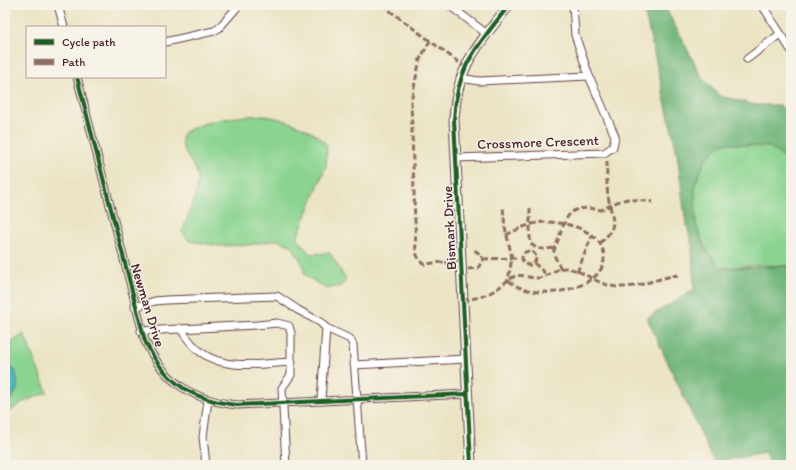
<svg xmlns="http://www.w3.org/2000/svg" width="796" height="470" font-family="Itim,sans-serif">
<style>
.green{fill:#8ad490;stroke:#6a7a5e}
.forest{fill:#6fb67a;stroke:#5c6a52}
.water{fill:#4cb9c8;stroke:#4b6c7a}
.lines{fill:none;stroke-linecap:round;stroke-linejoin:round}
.minor-casing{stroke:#623d42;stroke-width:9}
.tertiary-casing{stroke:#623d42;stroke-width:11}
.minor{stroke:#fff;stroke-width:7}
.tertiary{stroke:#fff;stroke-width:9}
.quiet{stroke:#8d6e63;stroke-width:3;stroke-dasharray:6 3;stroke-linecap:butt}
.cycleway-casing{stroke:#f7f3e8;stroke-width:6}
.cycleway{stroke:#1b5e20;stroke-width:4}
.labels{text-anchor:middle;stroke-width:3;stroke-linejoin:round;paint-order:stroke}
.street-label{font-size:14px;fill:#4a1f2b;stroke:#f7f3e8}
</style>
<rect width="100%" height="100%" fill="#f7f3e8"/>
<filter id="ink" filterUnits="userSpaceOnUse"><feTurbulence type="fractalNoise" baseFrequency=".025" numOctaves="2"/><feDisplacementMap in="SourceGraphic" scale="8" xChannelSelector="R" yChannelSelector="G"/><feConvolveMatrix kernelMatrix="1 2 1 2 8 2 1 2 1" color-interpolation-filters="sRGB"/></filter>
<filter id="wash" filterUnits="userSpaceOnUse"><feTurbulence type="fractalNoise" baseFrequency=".012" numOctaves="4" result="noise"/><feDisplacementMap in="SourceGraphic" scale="16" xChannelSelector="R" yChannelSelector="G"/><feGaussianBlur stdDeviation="0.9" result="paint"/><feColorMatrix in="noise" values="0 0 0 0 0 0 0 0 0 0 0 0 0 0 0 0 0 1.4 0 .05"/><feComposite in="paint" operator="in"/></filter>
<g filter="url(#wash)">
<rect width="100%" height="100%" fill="#ebe4c4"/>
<g class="green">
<path d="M246,116C254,116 263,115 271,117C288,120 316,131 327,145L326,166L297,238L310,254L330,253L346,280L341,286L326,289L305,275L302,263L292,246L277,240L248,245L219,246L189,241L182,232C187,219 197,195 198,181C198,161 177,155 183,133C203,121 224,119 246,116Z"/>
<path d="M722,143L770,147L791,164V266L760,265L720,268L704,246L696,224L695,184L706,159Z"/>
<path d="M24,334L47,392L23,402L5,415V402L12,399L10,368L5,369V347Z"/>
</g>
<path class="forest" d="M643,5H664L703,79L720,96L756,105H778L791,113V164L770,147L722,143L706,159L695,184L696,224L704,246L720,268L791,266V465H769L765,453L714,462L647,318L694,290L692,246L685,217L677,153Z"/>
<path class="water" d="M10,368L15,370C19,385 19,395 5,402V369Z"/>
</g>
<g filter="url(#ink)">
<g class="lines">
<g class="minor-casing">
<g id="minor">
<path d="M58,5L64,27"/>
<path d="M449,5L487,34"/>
<path d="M762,5L791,50"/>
<path d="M165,42L214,31L219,28L239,5"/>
<path d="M747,59L780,34"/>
<path d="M77,77L145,341C165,383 192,400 237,405L467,394"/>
<path d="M460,78L479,81L589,76"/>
<path d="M456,158L604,153L613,147L615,136L589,76L575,35L573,5"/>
<path d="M135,307L155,301L166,300L277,296L298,310L320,322L326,328L350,339L353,345L362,465"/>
<path d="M180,328C186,337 193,347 202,353C226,371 264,363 292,362"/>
<path d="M141,331L257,325L277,323L289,326L291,333V375L282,388L286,465"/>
<path d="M354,365L466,359"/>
<path d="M321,401L326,328"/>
<path d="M206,465L203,437L208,400"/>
</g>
</g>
<g class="tertiary-casing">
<path id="tertiary" d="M471,465L454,119C457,64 478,46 509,5"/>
</g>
<use href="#minor" class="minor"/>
<use href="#tertiary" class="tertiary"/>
<g class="quiet">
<path d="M382,5L465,67"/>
<path d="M289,9L293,5"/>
<path d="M430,41L420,59L411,101L416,253L420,261L425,264L461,260"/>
<path d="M530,208V242C535,251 546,249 555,248"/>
<path d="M506,235C516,230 526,225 537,223C558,219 596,228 603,250C611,278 574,290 554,292C538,293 520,291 508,280C522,271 524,278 537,278C548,278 556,267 566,268C584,270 598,286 618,287C639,288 657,278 678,275"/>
<path d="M600,243C618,227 613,222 609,201C606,188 607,174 607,160"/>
<circle cx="529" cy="258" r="7"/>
<path d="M483,259L517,258"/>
<path d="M446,261L449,266L455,268"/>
<path d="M534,263L547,275"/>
<path d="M468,269L478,268L483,260L481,255L476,251H472"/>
<path d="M561,269L554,255V250C567,222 562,202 601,210L617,202L627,199L653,202"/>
<path d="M577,272L592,236"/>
<path d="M463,300C482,298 494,293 508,280L512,258L505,227L503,208"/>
</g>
<g class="cycleway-casing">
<g id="cycleway">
<path d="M77,77L145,341C165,383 192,400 237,405L467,394"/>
<path d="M471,465L454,119C457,64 478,46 509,5"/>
</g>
</g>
<use href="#cycleway" class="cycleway"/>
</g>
</g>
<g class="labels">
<g class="street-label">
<text transform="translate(538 142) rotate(-2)" y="5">Crossmore Crescent</text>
<text transform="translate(449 228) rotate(-93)" y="5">Bismark Drive</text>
<text transform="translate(148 305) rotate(73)" y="5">Newman Drive</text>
</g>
</g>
<rect width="796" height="470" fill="none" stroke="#f7f3e8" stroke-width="20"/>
<rect x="26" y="26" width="140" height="52" fill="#f7f3e8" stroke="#b29e9c"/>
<rect x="34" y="39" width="20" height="6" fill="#1b5e20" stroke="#b29e9c"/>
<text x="62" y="46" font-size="12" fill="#4a1f2b">Cycle path</text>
<rect x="34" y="59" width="20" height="6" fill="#8d6e63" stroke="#b29e9c"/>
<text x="62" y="66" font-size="12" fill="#4a1f2b">Path</text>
</svg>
